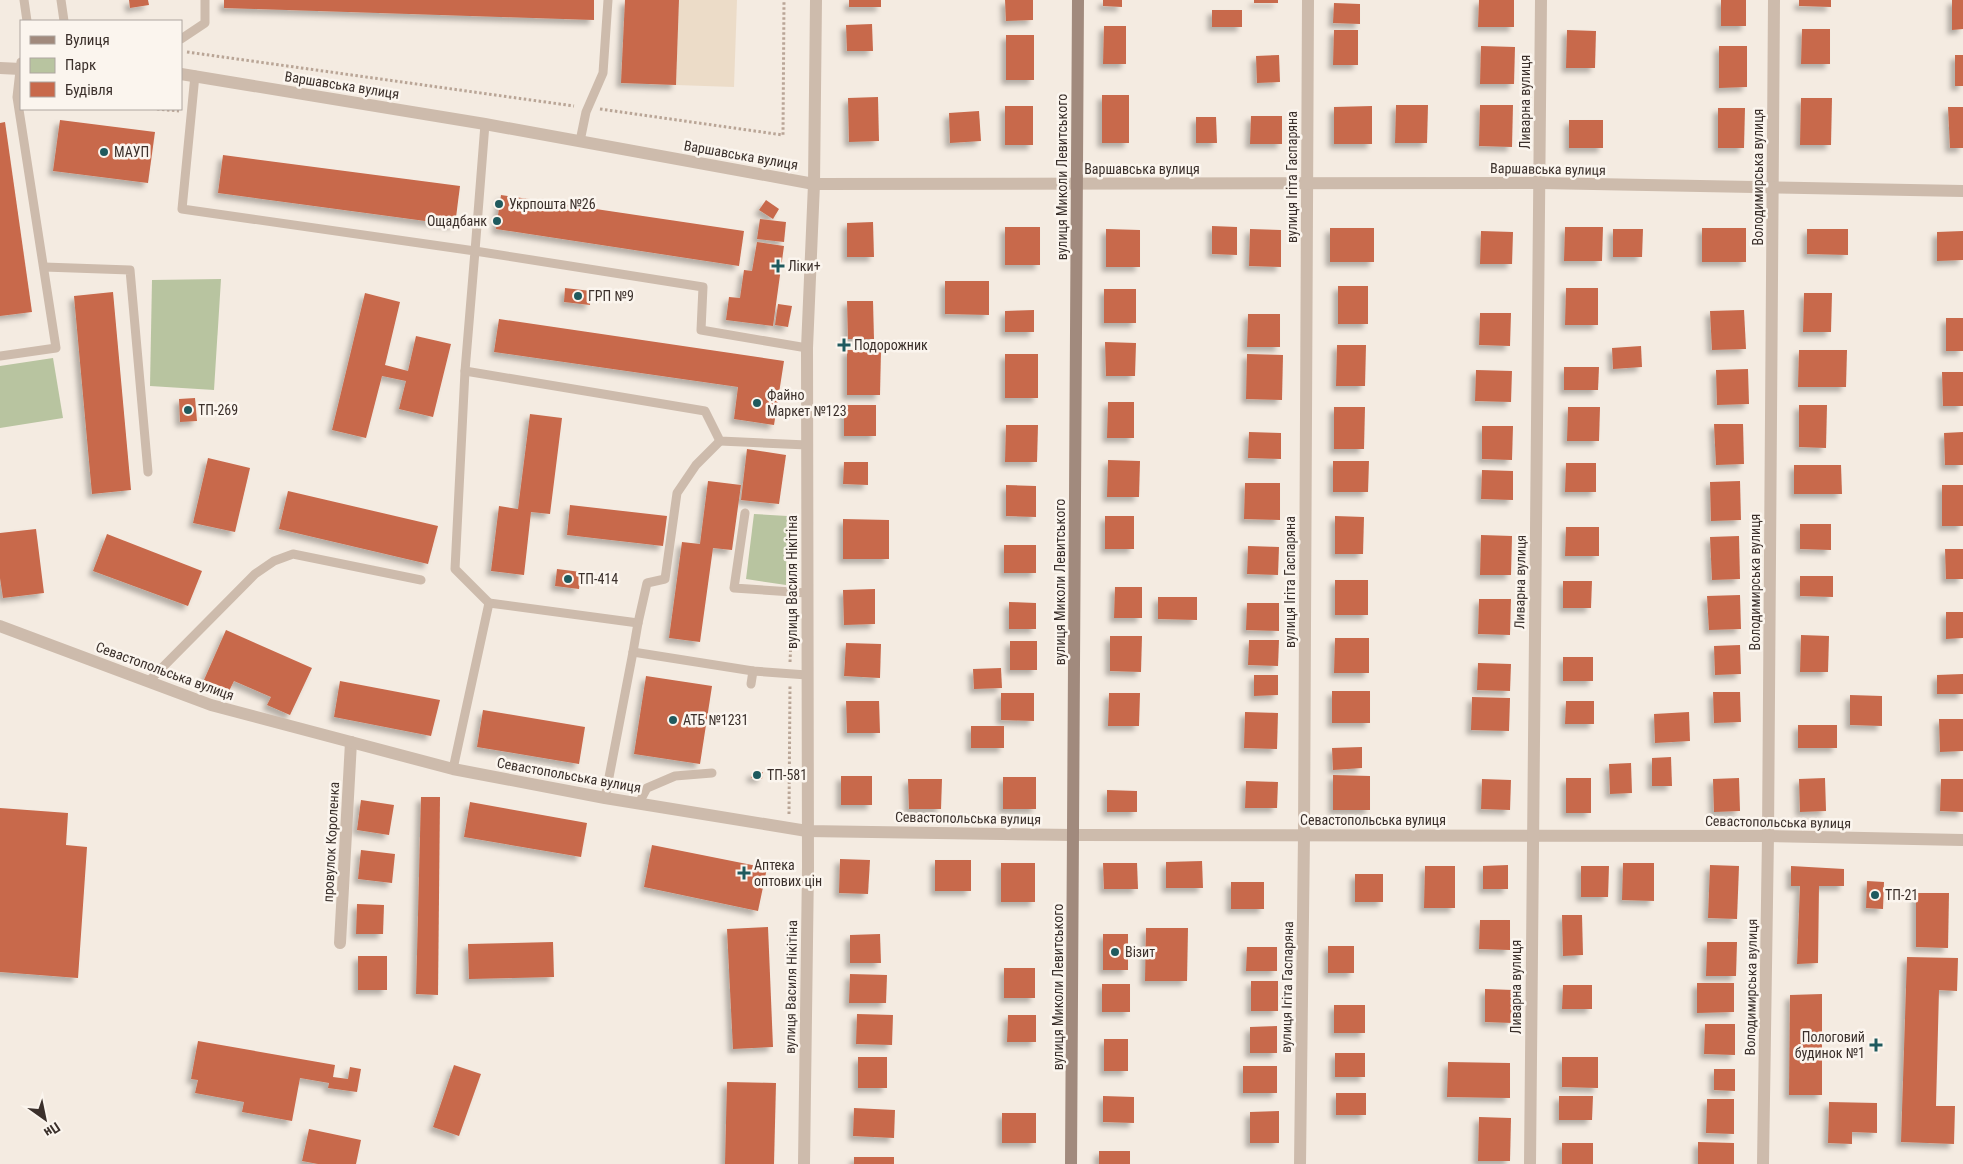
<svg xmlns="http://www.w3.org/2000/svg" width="1963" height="1164" font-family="'Roboto Condensed',sans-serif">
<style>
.green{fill:#b8c4a0}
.plaza{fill:#ecdcc8}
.building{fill:#c8694b;filter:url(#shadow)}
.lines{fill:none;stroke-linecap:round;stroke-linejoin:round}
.path{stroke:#b9a596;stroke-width:3;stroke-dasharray:2.5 2.5;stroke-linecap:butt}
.service{stroke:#cdbbac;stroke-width:9}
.minor{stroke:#cdbbac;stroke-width:12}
.tertiary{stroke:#cdbbac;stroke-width:12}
.secondary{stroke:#a18a7d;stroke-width:12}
.poi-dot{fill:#1f5a5e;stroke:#fbf5ee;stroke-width:2}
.labels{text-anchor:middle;stroke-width:5;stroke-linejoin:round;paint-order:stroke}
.street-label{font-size:14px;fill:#3b302b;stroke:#fbf5ee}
.poi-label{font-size:14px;fill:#3b302b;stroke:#fbf5ee;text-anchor:start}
</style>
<defs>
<filter id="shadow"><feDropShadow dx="-4.5" dy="4.5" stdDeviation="2.5" flood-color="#0004"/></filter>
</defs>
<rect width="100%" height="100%" fill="#f4ebe1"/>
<g class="green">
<path d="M221,279L214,390L150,386L152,280Z"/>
<path d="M53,358L63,418L0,428V366Z"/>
<path d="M754,514L787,516L786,585L746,579Z"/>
</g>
<path class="plaza" d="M679,0H737L734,87L676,85Z"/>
<g class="building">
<path d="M129,0H148L149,5L130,8Z"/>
<path d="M224,0H594V20L224,8Z"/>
<path d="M625,0H679L676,85L621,83Z"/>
<rect x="849" y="0" width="32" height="7"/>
<path d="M1005,0H1033V20L1006,21Z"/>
<path d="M1103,0H1122V7L1103,6Z"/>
<rect x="1254" y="0" width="24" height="3"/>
<path d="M1479,0H1514V27H1478Z"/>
<rect x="1721" y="0" width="25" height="26"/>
<path d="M1799,0H1831V7L1799,6Z"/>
<path d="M1952,0H1963V29L1952,30Z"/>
<path d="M1334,3L1360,4V24L1333,23Z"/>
<rect x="1212" y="10" width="30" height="17"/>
<path d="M872,24L873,51H847L846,25Z"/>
<path d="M1104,26H1126V64H1103Z"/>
<path d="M1802,29H1830V64H1801Z"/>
<path d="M1334,30H1358V65H1333Z"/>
<path d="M1567,30L1596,31L1595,68H1566Z"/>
<rect x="1006" y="35" width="28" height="45"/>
<path d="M1481,46L1515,47L1514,84H1480Z"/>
<path d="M1719,46H1747V87L1719,88Z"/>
<path d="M1279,55L1280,82L1257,83L1256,56Z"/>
<rect x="1955" y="55" width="8" height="31"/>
<rect x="1102" y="95" width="27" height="48"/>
<path d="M878,97L879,141L849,142L848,98Z"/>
<path d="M1801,98H1832L1831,145H1800Z"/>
<path d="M1396,105H1428L1427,143H1395Z"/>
<path d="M1480,105H1513L1512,147L1479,146Z"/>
<rect x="1005" y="106" width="28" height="39"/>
<path d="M1372,106V144H1334V107Z"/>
<path d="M1948,107H1963V148H1950Z"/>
<path d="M1718,108H1745L1744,148H1718Z"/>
<path d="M979,111L981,141L950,143L949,113Z"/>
<path d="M1251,116H1282V144H1250Z"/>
<path d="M1196,117H1216L1217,143H1196Z"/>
<path d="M60,120L155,132L148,183L53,171Z"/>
<rect x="1569" y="120" width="34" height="28"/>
<path d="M5,122L32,312L0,316V123Z"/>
<path d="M223,155L460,186L455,225L218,193Z"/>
<path d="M501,195L744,231L739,266L496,229Z"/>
<path d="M766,200L779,209L773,219L759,210Z"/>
<path d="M760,219L786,222L784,242L757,239Z"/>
<path d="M873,222L874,257H847V223Z"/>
<path d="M1212,226L1237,227V255L1212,254Z"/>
<rect x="1005" y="227" width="35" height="38"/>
<path d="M1565,227H1603L1602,261H1564Z"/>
<rect x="1330" y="228" width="44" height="34"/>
<rect x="1702" y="228" width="44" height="34"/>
<path d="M1106,229L1140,230V267H1106Z"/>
<path d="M1250,229L1281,230V267L1249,266Z"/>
<path d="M1613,229H1643L1642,257H1613Z"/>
<path d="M1807,229H1848V255L1807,254Z"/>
<path d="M1481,231L1513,232L1512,264H1480Z"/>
<path d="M1963,231V260L1937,261V232Z"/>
<path d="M757,242L784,246L773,326L726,320L729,297L740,298L744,270L752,271Z"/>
<path d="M945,281H989V315L945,314Z"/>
<rect x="1338" y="286" width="30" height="38"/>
<path d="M565,288L591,291L590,305L564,302Z"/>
<path d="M1566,288H1598V325H1565Z"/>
<rect x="1104" y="289" width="32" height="34"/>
<path d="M113,292L131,490L92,494L74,296Z"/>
<path d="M365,293L400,302L385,365L408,371L416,336L451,344L433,417L399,409L406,381L382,376L366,438L332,430Z"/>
<path d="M1804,293H1832L1831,332H1803Z"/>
<path d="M847,301H873L874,339H848Z"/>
<path d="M778,304L792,306L788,327L775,325Z"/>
<path d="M1034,310V332H1005V311Z"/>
<path d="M1744,310L1746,349L1712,350L1710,311Z"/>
<path d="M1480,313H1511L1510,346L1479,345Z"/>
<path d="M1248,314H1280V347H1247Z"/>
<rect x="1946" y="318" width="17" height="33"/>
<path d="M499,319L784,361L774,425L734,419L738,387L494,352Z"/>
<path d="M1105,342L1136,343L1135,376H1106Z"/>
<path d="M1337,345H1366L1365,386H1336Z"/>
<path d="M1641,346L1642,367L1613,369L1612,348Z"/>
<path d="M847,350H881L880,395H847Z"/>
<path d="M1799,350H1847L1846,387H1798Z"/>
<rect x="1005" y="354" width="33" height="44"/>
<path d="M1247,354L1283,355L1282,400L1246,399Z"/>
<path d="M1564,367H1599L1598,390H1564Z"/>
<path d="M1748,369L1749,404L1717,405L1716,370Z"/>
<path d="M1476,370L1512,371L1511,402L1475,401Z"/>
<path d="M1942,372H1963V406H1943Z"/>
<path d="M195,398L197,421L180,422L179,399Z"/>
<path d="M1108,402H1134V438H1107Z"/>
<rect x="844" y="405" width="32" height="31"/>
<path d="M1799,405H1827L1826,448L1799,447Z"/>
<path d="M1334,407H1365L1364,449H1334Z"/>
<path d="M1568,407H1600L1599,441H1567Z"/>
<path d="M530,414L562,418L550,514L531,512L524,575L491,571L499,506L518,509Z"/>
<path d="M1714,424H1743L1744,464L1716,465Z"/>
<path d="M1006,425H1038L1037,462H1005Z"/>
<path d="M1482,426H1513L1512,460L1482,459Z"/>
<path d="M1249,432L1281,433V459L1248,458Z"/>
<path d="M1963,432V465H1945L1944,433Z"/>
<path d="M747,449L786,455L779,504L741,500Z"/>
<path d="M208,458L250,468L235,532L193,523Z"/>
<path d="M1108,460L1140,461L1139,497H1107Z"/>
<path d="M1333,461H1369L1368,492H1333Z"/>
<path d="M844,462H868V485L843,484Z"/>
<path d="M1566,463H1596V492H1565Z"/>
<path d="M1794,465H1841L1842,494H1794Z"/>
<path d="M1482,470L1513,471V500L1481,499Z"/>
<path d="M708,481L741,485L732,550L713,548L700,642L669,638L682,542L700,544Z"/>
<path d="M1740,481L1741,520L1711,521L1710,482Z"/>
<path d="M1245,483H1280V520L1244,519Z"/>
<path d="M1006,485L1036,486V517L1006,516Z"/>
<rect x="1942" y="485" width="21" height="41"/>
<path d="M288,491L438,526L428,564L279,529Z"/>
<path d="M570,505L667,516L663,546L567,535Z"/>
<rect x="1105" y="516" width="29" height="33"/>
<path d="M1335,516L1364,517L1363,554H1335Z"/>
<path d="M843,519L889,520V559H843Z"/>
<path d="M1800,524H1831V550L1800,549Z"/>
<path d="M1566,527H1599V556H1565Z"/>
<path d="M36,529L44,593L3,598L0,578V533Z"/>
<path d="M107,534L202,571L188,606L93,571Z"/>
<path d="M1481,535L1512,536L1511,575H1480Z"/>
<path d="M1739,536L1740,579L1712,580L1710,537Z"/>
<rect x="1004" y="545" width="32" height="28"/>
<path d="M1248,546L1279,547L1278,575L1247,574Z"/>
<path d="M1945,549H1963V579H1946Z"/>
<path d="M557,569L581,572L579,589L555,586Z"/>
<path d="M1800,576H1833V597L1800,596Z"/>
<rect x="1335" y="580" width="33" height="35"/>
<path d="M1563,581H1592L1591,608H1563Z"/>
<path d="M1115,587H1142V618H1114Z"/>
<path d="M875,589V624L844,625L843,590Z"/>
<path d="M1740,595L1741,629L1709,630L1707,596Z"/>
<path d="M1158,597H1197V620L1158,619Z"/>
<path d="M1479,599H1511L1510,635L1478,634Z"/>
<path d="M1009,602L1036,603V629H1009Z"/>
<path d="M1247,603H1279V631L1246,630Z"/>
<path d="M1946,612H1963V638L1946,639Z"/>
<path d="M226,630L312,668L290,715L267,705L271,697L234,681L229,691L204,680Z"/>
<path d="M1801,635L1829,636L1828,672H1800Z"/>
<path d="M1110,636H1142L1141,672L1110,671Z"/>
<path d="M1335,638H1369V673H1334Z"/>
<path d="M1249,640H1279L1278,666L1248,665Z"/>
<rect x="1010" y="641" width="27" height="29"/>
<path d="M846,643L881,644L880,678L844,676Z"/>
<path d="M1740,645L1741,674L1715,675L1714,646Z"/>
<rect x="1563" y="657" width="30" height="24"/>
<path d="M1478,663L1511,664L1510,691L1477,690Z"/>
<path d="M1001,668L1002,688L974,689L973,669Z"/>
<path d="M1963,674V694H1937V675Z"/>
<path d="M1254,675H1278V695L1254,696Z"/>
<path d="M646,676L712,686L700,764L634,754Z"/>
<path d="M340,681L440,700L431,736L334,717Z"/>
<rect x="1332" y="691" width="38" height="32"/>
<path d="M1713,692H1740L1741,722L1714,723Z"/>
<path d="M1001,693H1034V721L1001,720Z"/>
<path d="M1109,693H1140L1139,726H1108Z"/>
<path d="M1850,695L1882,696V726L1850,725Z"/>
<path d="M1472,697L1510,698L1509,731L1471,730Z"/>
<path d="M846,701H879L880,733H847Z"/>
<path d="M1566,701H1594V724H1565Z"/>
<path d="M483,710L585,727L579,764L477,747Z"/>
<path d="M1245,712L1278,713L1277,749L1244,748Z"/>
<path d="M1689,712L1690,741L1655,743L1654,714Z"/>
<path d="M1939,719H1963V751L1940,752Z"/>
<rect x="1798" y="725" width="39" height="23"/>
<rect x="971" y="726" width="33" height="22"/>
<path d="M1362,747V768L1333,770L1332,748Z"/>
<path d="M1671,757L1672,786H1652V758Z"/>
<path d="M1631,763L1632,793L1610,794L1609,764Z"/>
<path d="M752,772H763L762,779L751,778Z"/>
<path d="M1333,775L1370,776V810H1333Z"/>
<rect x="841" y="776" width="31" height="29"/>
<rect x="1003" y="777" width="33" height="32"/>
<rect x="1566" y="778" width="25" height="35"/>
<path d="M1739,778L1740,811L1714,812L1713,779Z"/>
<path d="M1825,778L1826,811L1800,812L1799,779Z"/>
<path d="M908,779H942L941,809H909Z"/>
<path d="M1482,779L1511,780L1510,810L1481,809Z"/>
<path d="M1941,779H1963V812L1940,811Z"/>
<path d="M1246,781L1278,782L1277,808H1245Z"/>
<path d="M1107,790L1137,791V812H1107Z"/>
<path d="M421,797H440L438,995L416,994Z"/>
<path d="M361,800L394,805L389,835L357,830Z"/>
<path d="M470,802L587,823L581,857L464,837Z"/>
<path d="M0,808L68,813L66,845L87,847L78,978L0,972Z"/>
<path d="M652,845L767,868L758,911L644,887Z"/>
<path d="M361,850L395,854L392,883L358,879Z"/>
<path d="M840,859L870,860L868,894L839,893Z"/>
<rect x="935" y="860" width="36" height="31"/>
<path d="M1202,861L1203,888H1166V862Z"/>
<rect x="1001" y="863" width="34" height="39"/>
<path d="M1103,863H1137L1138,889H1104Z"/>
<path d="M1623,863H1654V901L1622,900Z"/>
<path d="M1508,865V889H1483V866Z"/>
<path d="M1710,865L1739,866L1737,919L1708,918Z"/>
<path d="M1425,866H1455V908H1424Z"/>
<path d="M1581,866H1609L1608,897H1581Z"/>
<path d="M1791,866L1844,869V886H1819L1818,963L1797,964L1800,886H1791Z"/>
<rect x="1355" y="874" width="28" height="28"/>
<path d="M1867,881L1884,882L1883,909L1866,908Z"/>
<rect x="1231" y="882" width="33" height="27"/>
<path d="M1916,893H1949L1948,948L1916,947Z"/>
<path d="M357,904L384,905L383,934H356Z"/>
<path d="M1562,915H1582L1583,955L1563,956Z"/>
<path d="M1480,920H1510V950L1479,949Z"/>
<path d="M768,927L773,1047L733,1049L727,929Z"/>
<path d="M1146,928H1188L1187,981H1145Z"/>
<path d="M880,934L881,963H850V935Z"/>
<rect x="1103" y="934" width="25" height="36"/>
<path d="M553,942L554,977L469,979L468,944Z"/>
<path d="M1707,942H1737L1736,976H1706Z"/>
<rect x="1328" y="946" width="26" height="27"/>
<path d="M1247,947H1277V971H1246Z"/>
<rect x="358" y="956" width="29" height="34"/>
<path d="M1907,957L1958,958L1957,991L1939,990L1936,1106H1955L1954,1144L1901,1142Z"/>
<rect x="1004" y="968" width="31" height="30"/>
<path d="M850,974L887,975L886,1003H849Z"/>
<rect x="1251" y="981" width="27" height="30"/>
<path d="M1697,983H1734V1012L1697,1013Z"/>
<rect x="1102" y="984" width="28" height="28"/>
<path d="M1563,985H1592V1009H1562Z"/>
<path d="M1485,989L1513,990L1512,1023L1485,1022Z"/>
<path d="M1822,994V1095H1789L1790,995Z"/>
<rect x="1334" y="1005" width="31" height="28"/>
<path d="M857,1014L893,1015L892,1045L856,1044Z"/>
<path d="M1008,1015H1036V1042H1007Z"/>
<path d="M1705,1024H1735V1055L1704,1054Z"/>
<path d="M1277,1026V1053H1250V1027Z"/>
<rect x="1104" y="1039" width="24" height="32"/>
<path d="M198,1041L335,1065L333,1077L348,1079L350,1067L361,1069L357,1092L328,1088L329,1083L300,1078L292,1121L242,1112L244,1102L195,1093L198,1080L191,1079Z"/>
<rect x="1335" y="1053" width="30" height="24"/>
<rect x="858" y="1057" width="29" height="31"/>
<path d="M1562,1057H1598V1088L1562,1087Z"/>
<path d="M1448,1062L1510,1063V1098L1447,1097Z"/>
<path d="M454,1065L481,1074L459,1136L433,1127Z"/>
<rect x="1243" y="1066" width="34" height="27"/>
<path d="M1714,1069H1735V1091L1714,1090Z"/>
<path d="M727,1082L776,1083L774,1164H725Z"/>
<rect x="1336" y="1093" width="30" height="22"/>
<path d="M1103,1096L1134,1097V1123L1103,1122Z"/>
<path d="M1559,1096H1593L1592,1120H1559Z"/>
<path d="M1707,1099H1734V1134L1706,1133Z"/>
<path d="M1829,1102L1877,1103V1133L1852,1132V1144L1828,1143Z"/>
<path d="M854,1108L895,1110L894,1138L853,1136Z"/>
<path d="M1279,1111V1143H1250V1112Z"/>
<rect x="1002" y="1113" width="34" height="30"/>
<path d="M1479,1117L1511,1118L1510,1161H1478Z"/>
<path d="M309,1129L361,1140L356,1164H318L302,1161Z"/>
<path d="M1698,1142L1734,1143V1164H1698Z"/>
<rect x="1562" y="1143" width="31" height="21"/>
<rect x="1099" y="1151" width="31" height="13"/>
<rect x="854" y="1157" width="40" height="7"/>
</g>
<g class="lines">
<g class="path">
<path d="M187,52L574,106"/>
<path d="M157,109L179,111"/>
<path d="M600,109L783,135L784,0"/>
<path d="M790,662L791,640"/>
<path d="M789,814L790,685"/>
</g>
<g class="service">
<path d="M24,0L27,21"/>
<path d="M61,0L64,21"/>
<path d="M181,39L205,23V0"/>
<path d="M195,75L182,209L475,251L465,371L455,569L489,603L453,769"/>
<path d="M485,124L475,251L703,287L701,330L807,348"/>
<path d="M580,141L586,112L603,73L608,0"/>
<path d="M44,267L130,270L148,472"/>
<path d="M0,356L56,348L17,97L21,62"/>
<path d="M465,371L705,411L720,441L807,445"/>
<path d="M745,513L734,588L807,593"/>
<path d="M489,603L638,623L647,583L665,579L677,493L696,465L720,441"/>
<path d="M638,623L633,652L753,671L807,675"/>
<path d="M148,682L255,574L274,561L293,554L421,580"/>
<path d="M751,684L753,671"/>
<path d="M605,798L633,652"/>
<path d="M639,803L647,788L675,776L712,773"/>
</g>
<g class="minor">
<path d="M0,68L21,69"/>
<path d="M181,74L485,124L814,184L816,0"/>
<path d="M1074,835L1768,836L1963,840"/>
<path d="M340,943L351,742"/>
<path d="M1300,1164L1304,835L1308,0"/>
<path d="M1530,1164L1541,0"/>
<path d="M1763,1164L1768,836L1774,0"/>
</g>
<g class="tertiary">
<path d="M0,626L211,705L453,769L605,798L807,831L1074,835"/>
<path d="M804,1164L808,867L807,348L814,184L1540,183L1963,191"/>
</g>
<path class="secondary" d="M1071,1164L1078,0"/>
</g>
<g class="poi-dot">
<circle cx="104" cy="152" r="5"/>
<circle cx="499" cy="204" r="5"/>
<circle cx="497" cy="221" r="5"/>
<path d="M775.5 258.5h5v5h5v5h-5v5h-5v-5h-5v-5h5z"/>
<circle cx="578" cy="296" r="5"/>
<path d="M841.5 337.5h5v5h5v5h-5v5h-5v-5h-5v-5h5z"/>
<circle cx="757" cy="403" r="5"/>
<circle cx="188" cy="410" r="5"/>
<circle cx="568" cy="579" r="5"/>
<circle cx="673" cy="720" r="5"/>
<circle cx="757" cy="775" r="5"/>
<path d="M741.5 865.5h5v5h5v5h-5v5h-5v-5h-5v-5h5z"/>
<circle cx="1875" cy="895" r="5"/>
<circle cx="1115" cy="952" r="5"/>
<path d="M1873.5 1037.5h5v5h5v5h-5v5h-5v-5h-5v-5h5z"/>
</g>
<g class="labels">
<g class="street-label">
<text transform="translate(342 85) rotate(9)" y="5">Варшавська вулиця</text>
<text transform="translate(1525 102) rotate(-90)" y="5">Ливарна вулиця</text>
<text transform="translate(741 155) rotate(10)" y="5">Варшавська вулиця</text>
<text x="1142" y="174">Варшавська вулиця</text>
<text transform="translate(1548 169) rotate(1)" y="5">Варшавська вулиця</text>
<text transform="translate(1062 177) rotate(-90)" y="5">вулиця Миколи Левитського</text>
<text transform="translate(1292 177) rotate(-90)" y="5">вулиця Ігіта Гаспаряна</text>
<text transform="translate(1758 177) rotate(-90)" y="5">Володимирська вулиця</text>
<text transform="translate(792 582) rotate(-90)" y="5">вулиця Василя Нікітіна</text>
<text transform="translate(1060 582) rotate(-90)" y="5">вулиця Миколи Левитського</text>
<text transform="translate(1290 582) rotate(-90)" y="5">вулиця Ігіта Гаспаряна</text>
<text transform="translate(1520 582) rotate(-89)" y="5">Ливарна вулиця</text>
<text transform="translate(1755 582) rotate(-90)" y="5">Володимирська вулиця</text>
<text transform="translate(165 671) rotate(20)" y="5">Севастопольська вулиця</text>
<text transform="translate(569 775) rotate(10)" y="5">Севастопольська вулиця</text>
<text transform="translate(968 818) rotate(1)" y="5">Севастопольська вулиця</text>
<text x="1373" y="825">Севастопольська вулиця</text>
<text transform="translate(1778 822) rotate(1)" y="5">Севастопольська вулиця</text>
<text transform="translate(331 842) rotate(-87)" y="5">провулок Короленка</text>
<text transform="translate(791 987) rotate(-89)" y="5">вулиця Василя Нікітіна</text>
<text transform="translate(1058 987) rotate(-90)" y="5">вулиця Миколи Левитського</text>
<text transform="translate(1287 987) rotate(-89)" y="5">вулиця Ігіта Гаспаряна</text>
<text transform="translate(1516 987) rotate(-90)" y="5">Ливарна вулиця</text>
<text transform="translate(1751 987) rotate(-89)" y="5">Володимирська вулиця</text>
</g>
<g class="poi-label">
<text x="114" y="157">МАУП</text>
<text x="509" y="209">Укрпошта №26</text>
<text x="487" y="226" text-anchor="end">Ощадбанк</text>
<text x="788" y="271">Ліки+</text>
<text x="588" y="301">ГРП №9</text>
<text x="854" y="350">Подорожник</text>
<text x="767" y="400">Файно<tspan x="767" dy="16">Маркет №123</tspan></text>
<text x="198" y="415">ТП-269</text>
<text x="578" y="584">ТП-414</text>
<text x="683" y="725">АТБ №1231</text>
<text x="767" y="780">ТП-581</text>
<text x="754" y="870">Аптека<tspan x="754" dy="16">оптових цін</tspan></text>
<text x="1885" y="900">ТП-21</text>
<text x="1125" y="957">Візит</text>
<text x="1865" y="1042" text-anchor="end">Пологовий<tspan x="1865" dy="16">будинок №1</tspan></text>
</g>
</g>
<rect x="20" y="20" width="162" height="90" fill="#fbf5ee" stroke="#aea6a0"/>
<rect x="30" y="36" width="25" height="8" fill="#a18a7d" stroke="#aea6a0"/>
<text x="65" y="45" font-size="15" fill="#3b302b">Вулиця</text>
<rect x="30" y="58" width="25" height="15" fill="#b8c4a0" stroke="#aea6a0"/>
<text x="65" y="70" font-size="15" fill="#3b302b">Парк</text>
<rect x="30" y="82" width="25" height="15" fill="#c8694b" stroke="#aea6a0"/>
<text x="65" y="95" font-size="15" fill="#3b302b">Будівля</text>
<g transform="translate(45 1119) rotate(147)" stroke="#fbf5ee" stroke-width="4" paint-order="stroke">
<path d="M0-4L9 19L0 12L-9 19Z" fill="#3b302b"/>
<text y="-8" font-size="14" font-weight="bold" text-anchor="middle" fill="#3b302b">Пн</text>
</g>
</svg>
